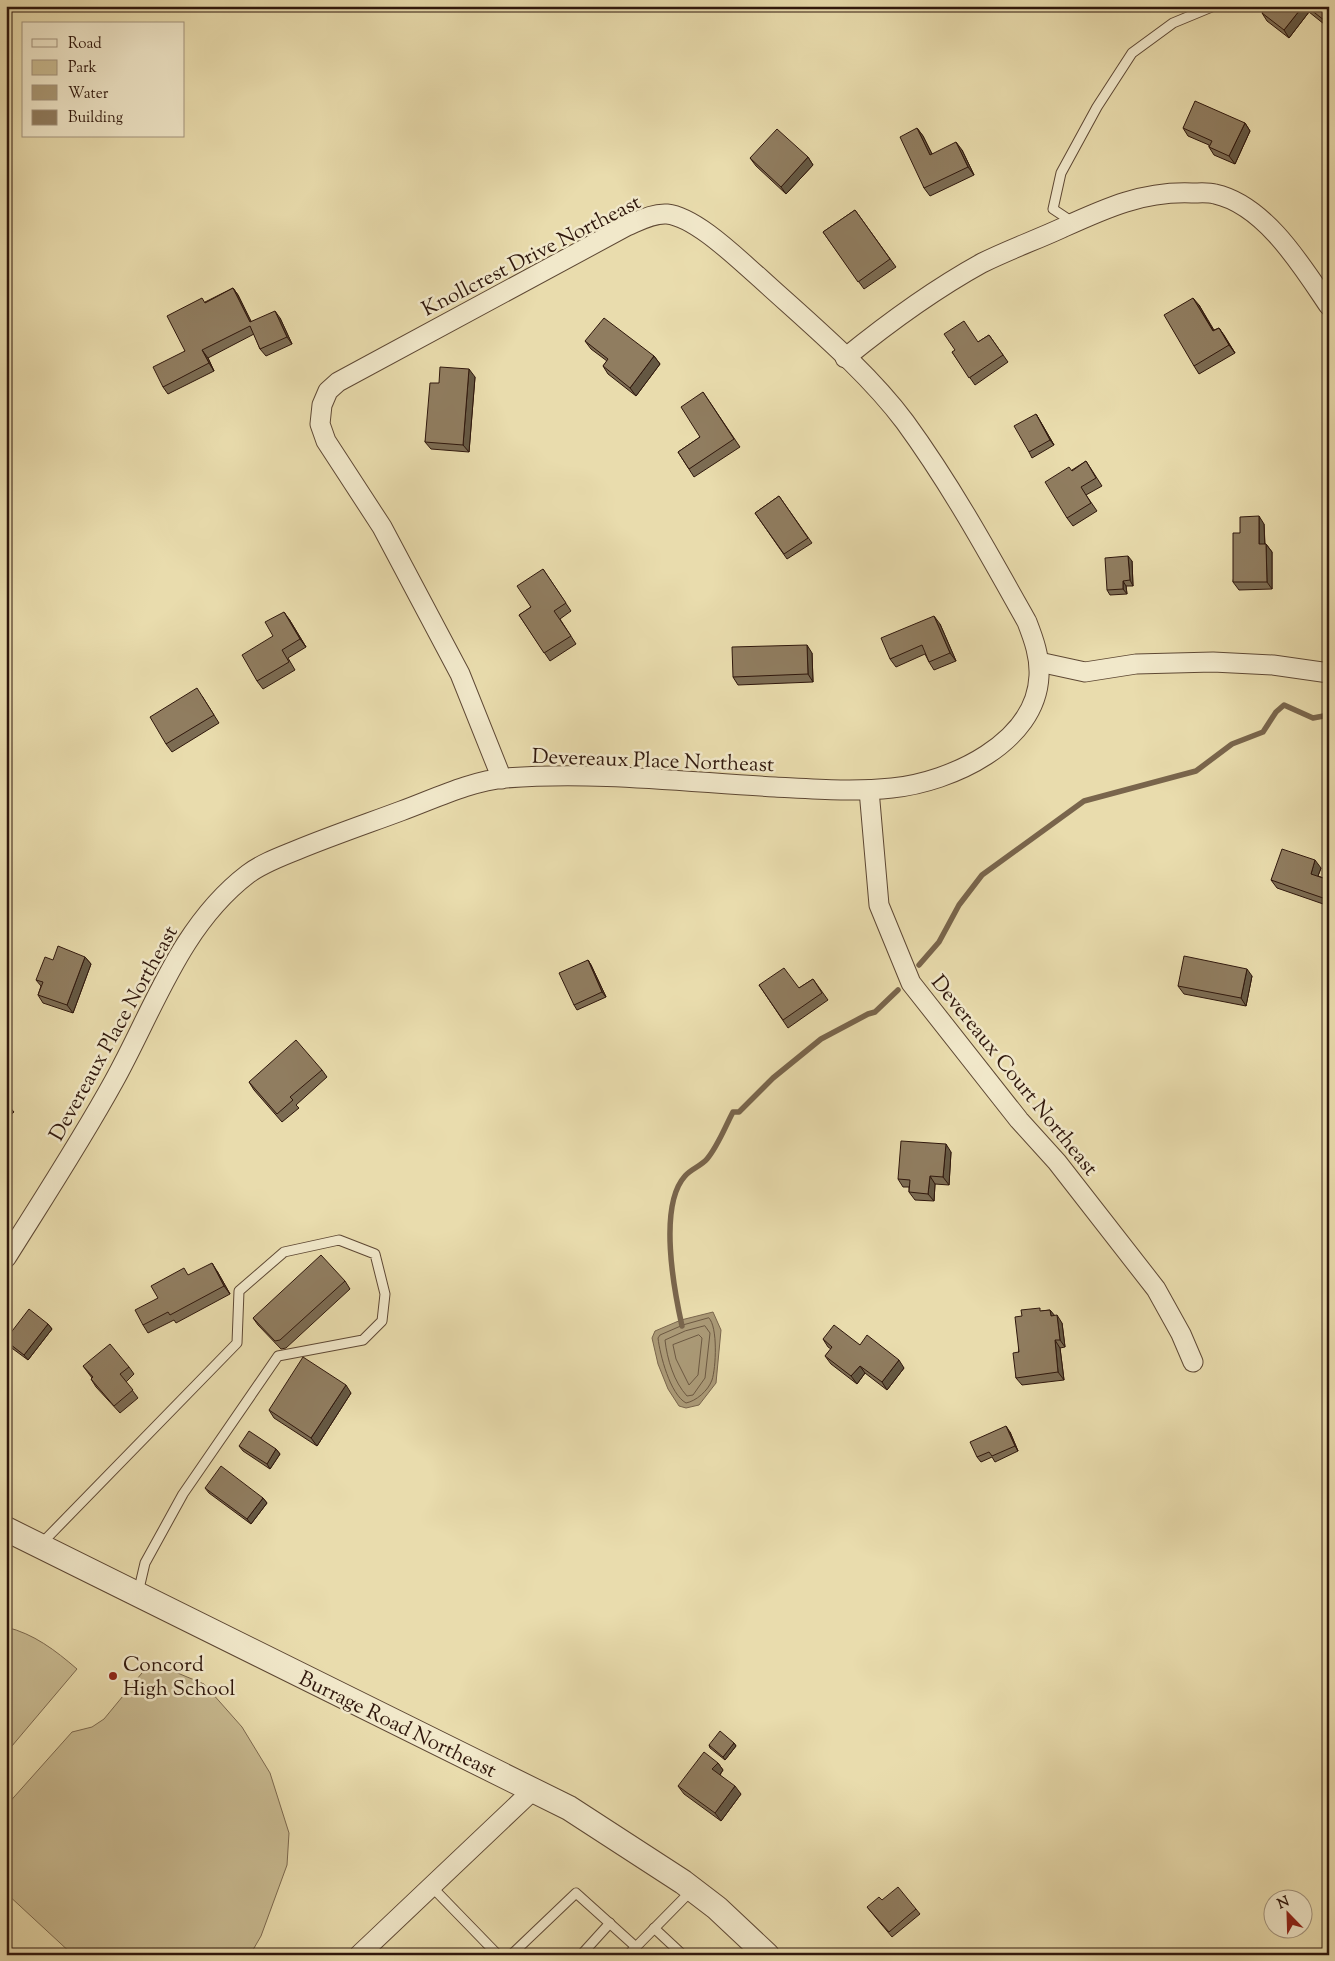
<svg xmlns="http://www.w3.org/2000/svg" width="1335" height="1961" font-family="'Sorts Mill Goudy',serif">
<style>
.green{fill:#c9bb92;stroke:#7c694f}
.water{fill:#aa9976;stroke:#79654c}
.lines{fill:none;stroke-linecap:round;stroke-linejoin:round}
.shore{stroke:#6c5841;stroke-width:1}
.stream{stroke:#79654c;stroke-width:5.5}
.service-casing{stroke:#5e4834;stroke-width:11}
.minor-casing{stroke:#5e4834;stroke-width:21}
.tertiary-casing{stroke:#5e4834;stroke-width:26}
.service{stroke:#f1e8ca;stroke-width:9}
.minor{stroke:#f1e8ca;stroke-width:19}
.tertiary{stroke:#f1e8ca;stroke-width:24}
.wall{fill:#7c6c53;stroke:#2f170c}
.shaded-wall{fill:#655843;stroke:#2f170c}
.building{fill:#907d60;stroke:#2f170c}
.poi-dot{fill:#8f2418;stroke:#f1e8ca;stroke-width:2}
.labels{text-anchor:middle;stroke-width:5;stroke-linejoin:round;paint-order:stroke}
.street-label{font-size:21px;fill:#2f170c;stroke:#f1e8ca}
.poi-label{font-size:21px;fill:#2f170c;stroke:#f1e8ca;text-anchor:start}
</style>
<rect width="100%" height="100%" fill="#e9dcad"/>
<filter id="stains"><feTurbulence type="fractalNoise" baseFrequency=".004" numOctaves="4"/><feColorMatrix values="0 0 0 0 .2 0 0 0 0 .09 0 0 0 0 .02 0 0 0 .5 -.17"/></filter>
<radialGradient id="worn" r=".72"><stop offset=".6" stop-color="#630" stop-opacity="0"/><stop offset="1" stop-color="#630" stop-opacity=".3"/></radialGradient>
<g class="green">
<path d="M6,1627C34,1634 55,1650 77,1669L6,1753Z"/>
<path d="M151,1662L204,1684L242,1727L270,1773L289,1833L287,1865L261,1936L250,1955H73L6,1893V1806L72,1732L92,1727L104,1719Z"/>
</g>
<path class="water" d="M713,1312L721,1330L716,1383L699,1405L686,1408L679,1406L668,1389L658,1364L652,1338L655,1331L681,1320Z"/>
<g class="lines">
<g class="shore">
<path d="M709,1318C718,1327 716,1368 712,1380C708,1391 696,1401 686,1403C670,1394 660,1355 658,1338L660,1335L683,1325Z"/>
<path d="M705,1326L710,1333L705,1378L693,1395L687,1396C674,1382 667,1359 665,1340L685,1331Z"/>
<path d="M699,1335L702,1338L698,1375L689,1385L676,1359L673,1345Z"/>
</g>
<g class="stream">
<path d="M919,965L939,942L959,905L982,875L1084,801L1196,771L1232,744L1263,732L1276,712L1284,705L1313,718L1329,715"/>
<path d="M682,1326C674,1290 658,1206 685,1176C691,1169 701,1166 707,1159C718,1146 725,1127 733,1112H739L773,1078L821,1039L868,1014L875,1012L898,990"/>
</g>
<g class="service-casing">
<g id="service">
<path d="M1074,223L1053,209L1061,173L1097,107L1132,53L1173,23L1214,6"/>
<path d="M41,1544L237,1343L239,1291L284,1252L339,1240L375,1254L385,1294L382,1321L363,1340L278,1356L183,1494L145,1563L138,1593"/>
<path d="M431,1886L498,1955"/>
<path d="M654,1928L683,1955"/>
<path d="M511,1955L576,1893L636,1947"/>
<path d="M581,1955L610,1923"/>
<path d="M628,1955L691,1891"/>
</g>
</g>
<g class="minor-casing">
<g id="minor">
<path d="M845,358C888,323 933,290 982,263C1008,250 1036,240 1062,228C1106,208 1143,191 1192,193C1199,193 1208,192 1215,194C1265,205 1302,266 1329,306"/>
<path d="M1039,662L1085,672L1136,664L1213,662L1273,665L1329,673"/>
<path d="M869,790L879,905L911,983L1019,1120L1057,1162L1156,1289L1181,1334L1193,1362"/>
<path d="M6,1258C43,1199 81,1141 114,1081C154,1009 180,926 248,874C263,863 280,857 297,850C331,836 366,824 401,811C434,799 470,781 506,778C595,771 686,782 775,787C814,789 853,792 892,788C951,782 1036,743 1039,676C1040,657 1034,640 1027,622C989,554 951,485 905,422C866,370 808,322 760,278C738,259 696,217 667,214C653,213 639,221 627,226L338,382L328,391L322,405L320,424L326,441L382,527L460,674L502,779"/>
<path d="M359,1955L532,1791"/>
</g>
</g>
<g class="tertiary-casing">
<path id="tertiary" d="M6,1529L569,1808L683,1882L717,1908L767,1955"/>
</g>
<use href="#service" class="service"/>
<use href="#minor" class="minor"/>
<use href="#tertiary" class="tertiary"/>
</g>
<g class="wall">
<path d="M1267,6H1329V28L1309,12L1289,38L1267,21L1262,13Z"/>
<path d="M1245,123L1250,131L1235,164L1214,155L1209,147V145L1188,136L1183,128Z"/>
<path d="M917,128L923,136L932,154L962,150L974,175L930,196L924,188Z"/>
<path d="M808,157L813,165L786,194L756,166L750,158Z"/>
<path d="M855,210L896,267L864,289L823,232Z"/>
<path d="M233,288L238,295L251,322L280,318L292,344L266,356L260,349L254,334L208,358L214,371L168,394L163,387L185,351L205,302Z"/>
<path d="M1199,305L1214,330L1219,328L1235,353L1199,374L1194,366Z"/>
<path d="M989,335L1008,362L975,385L952,352L978,342Z"/>
<path d="M585,341L654,356L660,364L636,396L608,374L603,366L607,361L591,349Z"/>
<path d="M475,377L469,452L431,449L425,442L439,383Z"/>
<path d="M703,392L740,447L694,477L678,452L700,437Z"/>
<path d="M1036,414L1054,445L1032,458L1029,452Z"/>
<path d="M1086,461L1102,486L1086,495L1097,511L1073,526L1067,518L1072,470Z"/>
<path d="M779,496L812,543L787,559L755,513Z"/>
<path d="M1264,524L1265,544H1266L1272,552V589L1239,590L1233,582L1240,533Z"/>
<path d="M1132,561L1133,586H1126L1127,594L1110,595L1107,590Z"/>
<path d="M543,569L571,611L560,619L576,644L550,661L519,615L531,607Z"/>
<path d="M289,619L306,647L288,658L295,670L263,689L257,681L273,636Z"/>
<path d="M940,624L956,661L934,670L929,662L925,654L896,667L890,659Z"/>
<path d="M812,653L813,682L738,685L733,677Z"/>
<path d="M202,696L219,723L172,752L166,744Z"/>
<path d="M1321,868L1318,876L1329,880V906L1277,888L1271,880Z"/>
<path d="M85,957L91,964L73,1013L43,1003L38,995L41,986L36,980Z"/>
<path d="M588,960L591,965L606,997L577,1010L574,1005Z"/>
<path d="M1252,976L1246,1006L1184,994L1178,986Z"/>
<path d="M813,979L828,1000L788,1028L759,985L799,988Z"/>
<path d="M322,1070L327,1077L296,1105L299,1108L282,1122L254,1090L249,1082Z"/>
<path d="M6,1103L14,1112L6,1119Z"/>
<path d="M951,1152L949,1185L935,1184L934,1201L915,1200L909,1192V1187H903L898,1179Z"/>
<path d="M217,1271L230,1294L176,1323L174,1320L148,1333L143,1325L158,1298L189,1275Z"/>
<path d="M345,1281L350,1289L286,1348L281,1349L258,1325L253,1318Z"/>
<path d="M1050,1310L1054,1316L1062,1323L1065,1347L1060,1348L1064,1380L1022,1385L1016,1378L1022,1316L1042,1311Z"/>
<path d="M48,1324L52,1329L28,1360L9,1346L6,1342V1339Z"/>
<path d="M823,1339L860,1345L904,1368L887,1390L865,1373L857,1384L831,1364L825,1356L831,1349L828,1347Z"/>
<path d="M83,1366L129,1367L134,1374L126,1382L138,1398L120,1413L96,1387L91,1379L92,1378Z"/>
<path d="M351,1393L317,1446L274,1418L269,1410Z"/>
<path d="M1010,1432L1018,1451L995,1462L992,1457L981,1462L977,1457Z"/>
<path d="M239,1446L276,1449L280,1454L270,1469L243,1451Z"/>
<path d="M205,1488L263,1498L267,1503L251,1524L209,1493Z"/>
<path d="M734,1743L736,1746L725,1760L710,1748L709,1745Z"/>
<path d="M718,1763L723,1770L720,1775L741,1794L721,1821L684,1794L678,1786Z"/>
<path d="M867,1907L916,1909L920,1914L892,1937Z"/>
</g>
<g class="shaded-wall">
<path d="M1303,6H1305L1309,12L1289,38L1284,30Z"/>
<path d="M1245,123L1250,131L1235,164L1229,156Z"/>
<path d="M917,128L923,136L936,162L930,155Z"/>
<path d="M956,142L962,150L974,175L968,167Z"/>
<path d="M808,157L813,165L786,194L781,187Z"/>
<path d="M233,288L238,295L255,329L250,322Z"/>
<path d="M1193,298L1199,305L1218,339L1213,331Z"/>
<path d="M275,311L280,318L292,344L287,337Z"/>
<path d="M1219,328L1224,335L1235,353L1229,345Z"/>
<path d="M202,350L208,358L214,371L209,363Z"/>
<path d="M654,356L660,364L636,396L630,388Z"/>
<path d="M469,369L475,377L469,452L463,445Z"/>
<path d="M1036,414L1039,419L1054,445L1050,440Z"/>
<path d="M1259,516L1264,524L1265,552L1259,544Z"/>
<path d="M1266,544L1272,552V589L1267,582Z"/>
<path d="M1128,556L1132,561L1133,586L1130,580Z"/>
<path d="M1123,581L1126,586L1127,594L1123,589Z"/>
<path d="M284,612L289,619L306,647L300,639Z"/>
<path d="M934,616L940,624L956,661L950,653Z"/>
<path d="M807,645L812,653L813,682L808,674Z"/>
<path d="M1315,860L1321,868L1316,881L1311,874Z"/>
<path d="M1329,892V903L1326,899Z"/>
<path d="M85,957L91,964L73,1013L67,1005Z"/>
<path d="M588,960L591,965L606,997L602,992Z"/>
<path d="M1247,969L1252,976L1246,1006L1241,998Z"/>
<path d="M946,1144L951,1152L949,1185L943,1177Z"/>
<path d="M930,1176L935,1184L934,1201L928,1194Z"/>
<path d="M212,1263L217,1271L230,1294L224,1286Z"/>
<path d="M1050,1310L1056,1317L1051,1316Z"/>
<path d="M1057,1315L1062,1323L1065,1347L1060,1340Z"/>
<path d="M48,1324L52,1329L28,1360L24,1355Z"/>
<path d="M1055,1340L1060,1348L1064,1380L1058,1372Z"/>
<path d="M899,1360L904,1368L887,1390L882,1382Z"/>
<path d="M860,1366L865,1373L857,1384L851,1376Z"/>
<path d="M346,1385L351,1393L317,1446L311,1438Z"/>
<path d="M1006,1426L1010,1432L1018,1451L1015,1446Z"/>
<path d="M276,1449L280,1454L270,1469L267,1464Z"/>
<path d="M263,1498L267,1503L251,1524L247,1519Z"/>
<path d="M734,1743L736,1746L725,1760L723,1757Z"/>
<path d="M718,1763L723,1770L718,1777L712,1769Z"/>
<path d="M735,1786L741,1794L721,1821L715,1813Z"/>
</g>
<g class="building">
<path d="M1267,6H1303L1284,30L1262,13Z"/>
<path d="M1306,6H1329V24Z"/>
<path d="M1195,101L1245,123L1229,156L1209,147L1212,141L1183,128Z"/>
<path d="M917,128L930,155L956,142L968,167L924,188L900,137Z"/>
<path d="M777,129L808,157L781,187L750,158Z"/>
<path d="M855,210L890,259L858,282L823,232Z"/>
<path d="M233,288L250,322L275,311L287,337L260,349L250,326L202,350L209,363L163,387L153,367L185,351L167,316L202,298L205,303Z"/>
<path d="M1193,298L1213,331L1219,328L1229,345L1194,366L1164,315Z"/>
<path d="M604,318L654,356L630,388L603,366L608,359L585,341Z"/>
<path d="M964,321L978,342L989,335L1003,355L969,378L952,352L955,350L944,334Z"/>
<path d="M440,367L469,369L463,445L425,442L430,383H439Z"/>
<path d="M703,392L734,439L689,469L678,452L700,437L681,407Z"/>
<path d="M1036,414L1050,440L1029,452L1014,426Z"/>
<path d="M1086,461L1096,478L1081,487L1091,503L1067,518L1045,482L1069,467L1072,471Z"/>
<path d="M779,496L808,538L784,554L755,513Z"/>
<path d="M1259,516V544H1266L1267,582H1233V533H1240V517Z"/>
<path d="M1128,556L1130,580L1123,581V589L1107,590L1105,558Z"/>
<path d="M543,569L566,603L554,611L571,636L544,653L519,615L531,607L517,586Z"/>
<path d="M284,612L300,639L282,650L289,662L257,681L242,655L273,636L265,622Z"/>
<path d="M934,616L950,653L929,662L922,645L890,659L881,638Z"/>
<path d="M807,645L808,674L733,677L732,647Z"/>
<path d="M197,688L214,715L166,744L150,717Z"/>
<path d="M1282,849L1315,860L1311,874L1329,880V892L1326,899L1271,880Z"/>
<path d="M58,946L85,957L67,1005L38,995L43,982L36,980L45,957L53,960Z"/>
<path d="M1184,956L1247,969L1241,998L1178,986Z"/>
<path d="M588,960L602,992L574,1005L559,973Z"/>
<path d="M784,968L799,988L813,979L822,993L783,1020L759,985Z"/>
<path d="M296,1040L322,1070L290,1097L293,1100L277,1114L249,1082Z"/>
<path d="M6,1103L10,1107L6,1110Z"/>
<path d="M901,1141L946,1144L943,1177L930,1176L928,1194L909,1192L910,1180L898,1179Z"/>
<path d="M321,1255L345,1281L280,1340L275,1341L253,1318Z"/>
<path d="M212,1263L224,1286L170,1315L168,1312L143,1325L135,1310L158,1298L151,1286L184,1268L188,1275Z"/>
<path d="M1040,1308V1311L1050,1310L1051,1316L1057,1315L1060,1340H1055L1058,1372L1016,1378L1013,1353L1019,1352L1015,1317L1022,1316L1021,1310Z"/>
<path d="M29,1309L48,1324L24,1355L6,1341V1339Z"/>
<path d="M834,1325L860,1345L867,1335L899,1360L882,1382L860,1366L851,1376L825,1356L832,1347L823,1339Z"/>
<path d="M110,1344L129,1367L120,1374L133,1390L114,1406L91,1379L93,1377L83,1366Z"/>
<path d="M303,1357L346,1385L311,1438L269,1410Z"/>
<path d="M1006,1426L1015,1446L992,1456L989,1452L977,1457L970,1442Z"/>
<path d="M249,1431L276,1449L267,1464L239,1446Z"/>
<path d="M221,1466L263,1498L247,1519L205,1488Z"/>
<path d="M720,1731L734,1743L723,1757L709,1745Z"/>
<path d="M704,1752L718,1763L712,1769L735,1786L715,1813L678,1786Z"/>
<path d="M898,1887L916,1909L889,1932L867,1907L879,1897L882,1900Z"/>
</g>
<circle class="poi-dot" cx="113" cy="1676" r="5"/>
<g class="labels">
<g class="street-label">
<text transform="translate(531 255) rotate(-27)" y="7">Knollcrest Drive Northeast</text>
<text transform="translate(653 760) rotate(2)" y="7">Devereaux Place Northeast</text>
<text transform="translate(113 1033) rotate(-61)" y="7">Devereaux Place Northeast</text>
<text transform="translate(1015 1075) rotate(51)" y="7">Devereaux Court Northeast</text>
<text transform="translate(398 1724) rotate(26)" y="7">Burrage Road Northeast</text>
</g>
<g class="poi-label">
<text x="123" y="1671">Concord<tspan x="123" dy="24">High School</tspan></text>
</g>
</g>
<rect width="1335" height="1961" fill="none" stroke="#e9dcad" stroke-width="25"/>
<rect x="8" y="8" width="1320" height="1946" fill="none" stroke="#2f170c" stroke-width="2.5"/>
<rect x="12" y="12" width="1310" height="1936" fill="none" stroke="#2f170c"/>
<rect x="22" y="22" width="162" height="115" fill="#f1e8ca" stroke="#a3947e"/>
<rect x="32" y="39" width="25" height="8" fill="#f1e8ca" stroke="#a3947e"/>
<text x="68" y="48" font-size="15" fill="#2f170c">Road</text>
<rect x="32" y="60" width="25" height="15" fill="#c9bb92" stroke="#a3947e"/>
<text x="68" y="72" font-size="15" fill="#2f170c">Park</text>
<rect x="32" y="85" width="25" height="15" fill="#aa9976" stroke="#a3947e"/>
<text x="68" y="98" font-size="15" fill="#2f170c">Water</text>
<rect x="32" y="110" width="25" height="15" fill="#907d60" stroke="#a3947e"/>
<text x="68" y="122" font-size="15" fill="#2f170c">Building</text>
<g transform="translate(1288 1914) rotate(337)"><circle r="24" fill="#f1e8ca" stroke="#a3947e"/>
<path d="M0-4L9 19L0 12L-9 19Z" fill="#8f2418"/>
<text y="-8" font-size="14" font-weight="bold" text-anchor="middle" fill="#2f170c">N</text>
</g>
<rect width="100%" height="100%" filter="url(#stains)"/>
<rect width="100%" height="100%" fill="url(#worn)"/>
</svg>
